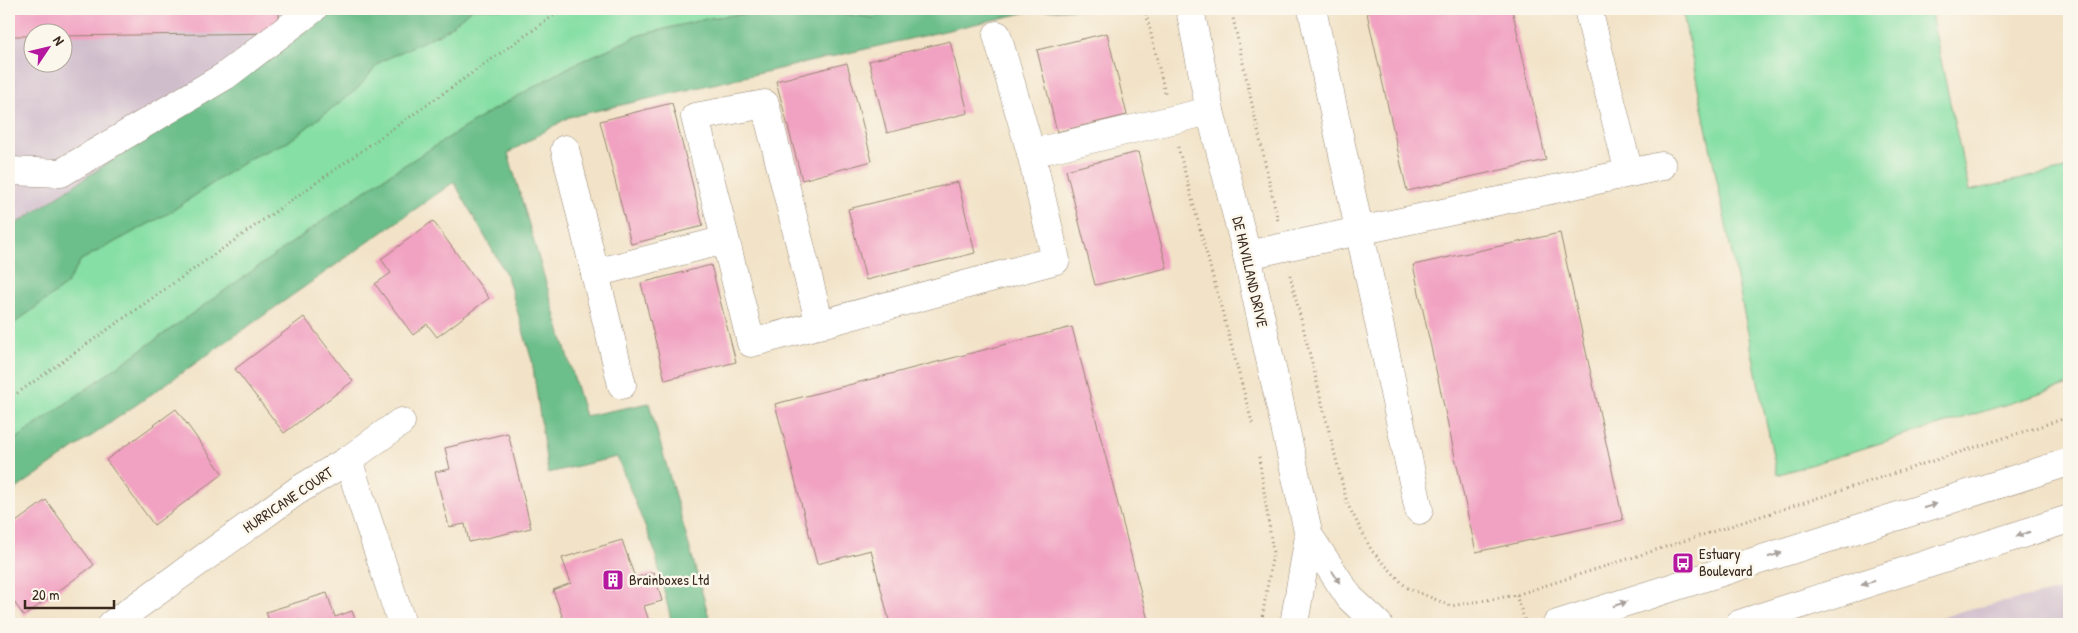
<svg xmlns="http://www.w3.org/2000/svg" width="2078" height="633" font-family="'Patrick Hand',sans-serif">
<style>
.industrial{fill:#d0bdcc;fill-rule:evenodd}
.green{fill:#86dfa4;stroke:#608461}
.forest{fill:#6cbe8a;stroke:#547454}
.building{fill:#f1a1c1}
.lines{fill:none;stroke-linecap:round;stroke-linejoin:round}
.minor-casing{stroke:#968673;stroke-width:29}
.path{stroke:#968673;stroke-width:3;stroke-dasharray:1 4;stroke-linecap:butt}
.minor{stroke:#fff;stroke-width:28}
.oneway{fill:#a79f9a}
.labels{text-anchor:middle;stroke-width:5;stroke-linejoin:round;paint-order:stroke}
.street-label{font-size:15px;fill:#3b2a1e;stroke:#fbf7ec}
.poi-label{font-size:15px;fill:#3b2a1e;stroke:#fbf7ec;text-anchor:start}
</style>
<rect width="100%" height="100%" fill="#fbf7ec"/>
<filter id="ink" filterUnits="userSpaceOnUse"><feTurbulence type="fractalNoise" baseFrequency=".02" numOctaves="2"/><feDisplacementMap in="SourceGraphic" scale="10" xChannelSelector="R" yChannelSelector="G"/><feConvolveMatrix kernelMatrix="1 2 1 2 8 2 1 2 1" color-interpolation-filters="sRGB"/></filter>
<filter id="wash" filterUnits="userSpaceOnUse"><feTurbulence type="fractalNoise" baseFrequency=".0096" numOctaves="4" result="noise"/><feDisplacementMap in="SourceGraphic" scale="20" xChannelSelector="R" yChannelSelector="G"/><feGaussianBlur stdDeviation="1.12" result="paint"/><feColorMatrix in="noise" values="0 0 0 0 0 0 0 0 0 0 0 0 0 0 0 0 0 1.4 0 .05"/><feComposite in="paint" operator="in"/></filter>
<g filter="url(#wash)">
<rect width="100%" height="100%" fill="#f2e3c8"/>
<g class="industrial">
<path d="M9,9H338L9,229ZM32,32H62V62H32Z"/>
<path d="M2069,589V624H1922L1968,609Z"/>
</g>
<g class="green">
<path d="M472,9H784L710,18L640,35L575,64L491,111L376,183L9,444V327L66,285L81,260L169,213L250,158L288,142L357,89L380,62L445,31Z"/>
<path d="M803,9H890L874,18Z"/>
<path d="M1682,9H1930L1969,191L2069,168V385L1777,475Z"/>
</g>
<g class="forest">
<path d="M338,9H472L445,31L380,62L357,89L288,142L250,158L169,213L81,260L66,285L9,327V229Z"/>
<path d="M784,9H803L874,18L890,9H1086L1032,11L569,117L508,153L585,416L649,403L711,624H672L654,549L617,457L548,473L532,361L507,276L454,182L9,494V444L376,183L491,111L575,64L640,35L710,18Z"/>
</g>
<g id="blocks">
<g class="building">
<path d="M9,9H279V33L62,36V32H32V36H9Z"/>
<path d="M1366,9H1512L1546,160L1407,191Z"/>
<path d="M1107,33L1127,115L1057,132L1037,50Z"/>
<path d="M950,41L968,113L887,133L869,61Z"/>
<path d="M847,63L872,161L802,180L776,81Z"/>
<path d="M672,103L703,226L631,244L600,121Z"/>
<path d="M1138,152L1167,268L1095,285L1066,170Z"/>
<path d="M958,182L975,253L866,280L848,209Z"/>
<path d="M433,221L489,298L437,337L427,324L413,335L375,284L391,273L381,259Z"/>
<path d="M1560,233L1623,520L1476,552L1413,265Z"/>
<path d="M711,265L736,362L665,380L641,283Z"/>
<path d="M304,317L353,381L284,433L235,369Z"/>
<path d="M1072,327L1149,624H890L871,550L817,564L775,404Z"/>
<path d="M176,409L223,474L154,525L106,460Z"/>
<path d="M508,433L531,528L469,542L465,524L449,527L435,472L450,469L445,448Z"/>
<path d="M46,500L94,565L24,616L9,595V527Z"/>
<path d="M622,540L635,578L654,572L662,601L644,606L650,624H565L553,590L571,583L562,558Z"/>
<path d="M327,593L335,617L352,611L357,624H270L266,612Z"/>
</g>
</g>
</g>
<g filter="url(#ink)">
<use href="#blocks" fill-opacity="0" stroke="#968673" stroke-width="1"/>
<g class="lines">
<g class="minor-casing">
<g id="minor">
<path d="M1190,9L1210,111L1247,255L1309,536L1350,598L1378,624"/>
<path d="M1312,9L1419,510"/>
<path d="M1588,9L1629,173"/>
<path d="M565,149L622,385"/>
<path d="M1031,153L1210,111"/>
<path d="M9,171L61,173L225,76L313,9"/>
<path d="M1247,255L1662,166"/>
<path d="M595,273L725,240"/>
<path d="M820,325L765,104L695,117L751,343L1056,260L1031,153L997,35"/>
<path d="M348,460L401,422"/>
<path d="M112,624L297,491L348,460L402,624"/>
<path d="M1294,624L1309,536"/>
<path d="M1557,624L2069,462"/>
<path d="M1739,624L2069,519"/>
</g>
</g>
<g class="path">
<path d="M846,9L874,14L885,9"/>
<path d="M1145,9L1165,93"/>
<path d="M1231,9L1278,221"/>
<path d="M1178,147L1253,426"/>
<path d="M1290,275L1347,503L1372,551L1406,587L1451,606L1516,595L2069,417"/>
<path d="M9,399L563,9"/>
<path d="M1259,457L1273,553L1261,624"/>
<path d="M1516,595L1526,624"/>
</g>
<use href="#minor" class="minor"/>
</g>
<defs><path id="oneway-solid" d="M-6-.8H1V-3.2L6.5 0L1 3.2V.8H-6Z" transform="scale(1.25)"/></defs>
<g class="oneway">
<use href="#oneway-solid" transform="translate(1930 506) rotate(-18)"/>
<use href="#oneway-solid" transform="translate(2023 534) rotate(162)"/>
<use href="#oneway-solid" transform="translate(1775 555) rotate(-18)"/>
<use href="#oneway-solid" transform="translate(1336 577) rotate(57)"/>
<use href="#oneway-solid" transform="translate(1868 583) rotate(162)"/>
<use href="#oneway-solid" transform="translate(1620 604) rotate(-18)"/>
</g>
</g>
<defs>
<g id="bus-square" transform="scale(1.125)"><rect x="-9" y="-9" width="18" height="18" rx="4" fill="#b5179e" stroke="#fbf7ec"/><path d="M-5-6H5V4H4V6H2V4H-2V6H-4V4H-5ZM-3.5-4V0h7V-4ZM-3.5 1.2v1.5H-2V1.2ZM2 1.2v1.5H3.5V1.2Z" fill="#fff"/></g>
<g id="building-square" transform="scale(1.125)"><rect x="-9" y="-9" width="18" height="18" rx="4" fill="#b5179e" stroke="#fbf7ec"/><path d="M-4-6H4V6H1V3H-1V6H-4ZM-2.5-4.3h1.7v1.8h-1.7ZM.8-4.3h1.7v1.8H.8ZM-2.5-1h1.7V.8h-1.7ZM.8-1h1.7V.8H.8Z" fill="#fff"/></g>
</defs>
<g fill-rule="evenodd">
<use href="#bus-square" x="1683" y="563"/>
<use href="#building-square" x="613" y="580"/>
</g>
<g class="labels">
<g class="street-label">
<text transform="translate(1250 272) rotate(77)" y="5">DE HAVILLAND DRIVE</text>
<text transform="translate(288 500) rotate(-34)" y="5">HURRICANE COURT</text>
</g>
<g class="poi-label">
<text x="1699" y="559">Estuary<tspan x="1699" dy="17">Boulevard</tspan></text>
<text x="629" y="585">Brainboxes Ltd</text>
</g>
</g>
<rect width="2078" height="633" fill="none" stroke="#fbf7ec" stroke-width="30"/>
<g transform="translate(48 48) rotate(55)"><circle r="24" fill="#fbf7ec" stroke="#aea59a"/>
<path d="M0-4L9 19L0 12L-9 19Z" fill="#b5179e"/>
<text y="-8" font-size="14" font-weight="bold" text-anchor="middle" fill="#3b2a1e">N</text>
</g>
<path d="M25 600v8h89v-8" fill="none" stroke="#3b2a1e" stroke-width="2.5"/>
<text x="32" y="600" font-size="15" fill="#3b2a1e" stroke="#fbf7ec" stroke-width="4" paint-order="stroke">20 m</text>
</svg>
